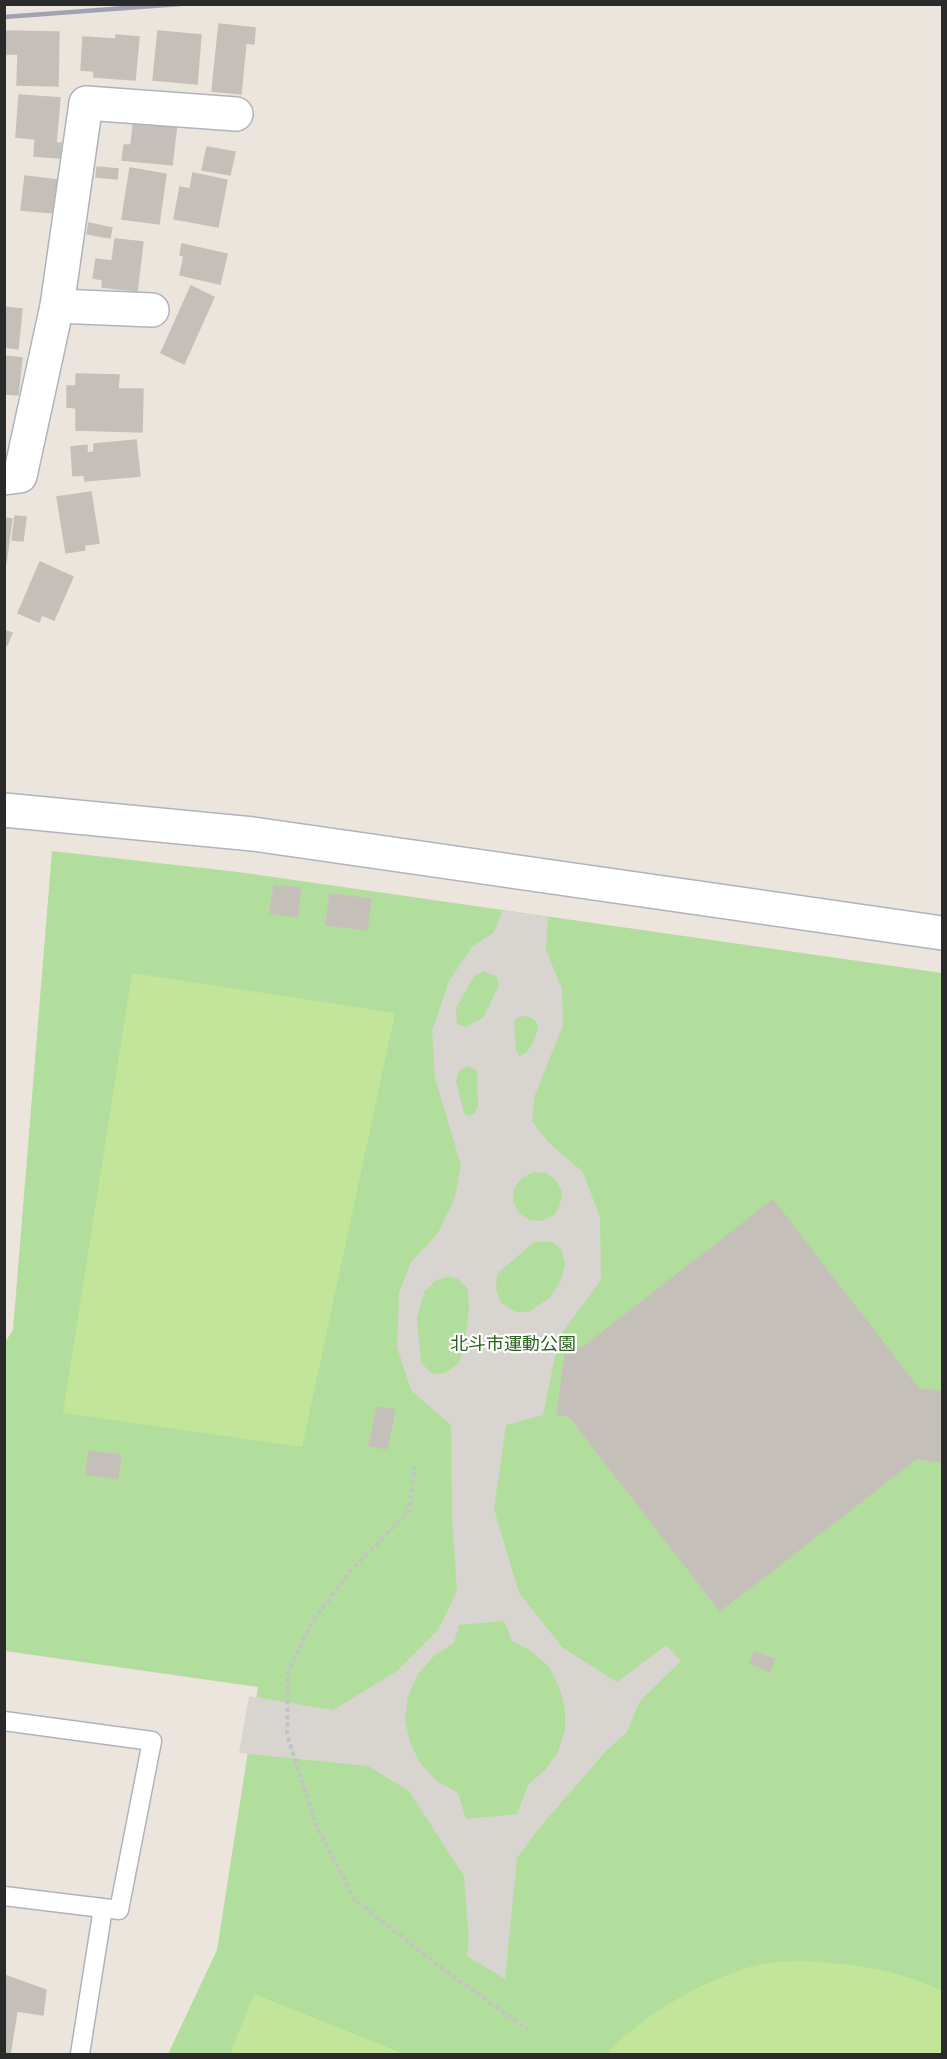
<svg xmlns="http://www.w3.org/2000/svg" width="947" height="2059" font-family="Mulish,'Noto Sans JP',sans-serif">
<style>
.green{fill:#b1de9c}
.pitch{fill:#c3e599}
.plaza{fill:#d8d4cf;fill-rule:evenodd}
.building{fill:#c4bfb8;stroke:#c6c1b7;stroke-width:1.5}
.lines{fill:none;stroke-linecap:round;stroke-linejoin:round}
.lane-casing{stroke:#b0b3bd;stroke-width:21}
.street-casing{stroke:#b0b3bd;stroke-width:36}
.secondary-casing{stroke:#b0b3bd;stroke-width:36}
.path{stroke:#c3c3c3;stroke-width:4;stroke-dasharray:4.5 3;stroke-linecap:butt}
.lane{stroke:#fff;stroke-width:18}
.street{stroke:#fff;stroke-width:33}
.secondary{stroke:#fff;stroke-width:33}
.rail{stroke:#a0a2b3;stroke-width:4.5}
.labels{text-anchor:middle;stroke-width:4.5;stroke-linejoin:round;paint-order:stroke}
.park-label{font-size:18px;fill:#2b621e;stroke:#fff}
</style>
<rect width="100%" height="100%" fill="#ebe5dd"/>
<path class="green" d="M52,851L238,872L942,973V2054H168L217,1950L258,1687L5,1651L4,1344L13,1330Z"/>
<g class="pitch">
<path d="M132,973L395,1013L302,1447L63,1413Z"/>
<path d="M799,1961C851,1963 896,1969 942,1991V2054H606C647,2012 701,1981 757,1965C770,1962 786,1962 799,1961Z"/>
<path d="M254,1994L404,2054H230Z"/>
</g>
<path class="plaza" d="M503,910L548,917L546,950L562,989L563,1025L535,1095L532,1121L548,1142L583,1172L600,1217L601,1280L559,1337L543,1415L506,1425L494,1509L519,1593L563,1648L617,1682L666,1645L681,1661L640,1701L627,1732L606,1751L540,1827L517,1858L505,1979L467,1956L469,1941L464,1876L409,1791L368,1766L239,1753L249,1696L333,1710L397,1671L438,1630L457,1591L452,1519L451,1425L411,1390L397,1347L399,1293L411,1262L438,1233L455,1197L461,1165L435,1078L432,1031L449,981L472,947L494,932ZM483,971L496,976L499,985L483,1018L465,1027L457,1024L456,1008L474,976ZM527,1016L535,1020L538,1027L534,1041L527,1052L520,1056L516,1051L514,1021L519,1017ZM467,1066L476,1070L477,1076L478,1107L474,1114L468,1116L464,1113L456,1081L459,1071ZM533,1172L546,1173L556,1181L562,1192L560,1205L554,1215L542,1221L529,1220L519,1213L513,1201L514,1188L522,1178ZM534,1242H552L562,1250L565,1265L561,1281L549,1298L529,1312H516L501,1303L496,1289L497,1274ZM449,1277L458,1279L468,1289L469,1309L464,1348L458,1364L445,1373L433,1374L421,1363L417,1318L424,1292L436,1280ZM504,1621L512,1641L531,1651L548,1666L559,1686L565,1708V1730L558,1752L545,1770L528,1785L517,1814L466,1819L458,1793L437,1781L421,1764L410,1743L405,1720L408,1696L418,1674L434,1656L454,1643L459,1625Z"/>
<g class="building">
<path d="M219,24L255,28L254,44L246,43L241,94L212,91Z"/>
<path d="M4,31L59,32L58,86L17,85L18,54H4Z"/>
<path d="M158,31L201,35L197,84L153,80Z"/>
<path d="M116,35L139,37L135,80L94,77V71L81,70L83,37L116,39Z"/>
<path d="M19,95L60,98L56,143H61L60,158L34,156L35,139L16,137Z"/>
<path d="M134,118L177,123L172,165L122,160L124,145H131Z"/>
<path d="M207,147L235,152L230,175L202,170Z"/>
<path d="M97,167L118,169L117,179L96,177Z"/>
<path d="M130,168L166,174L159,224L122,219Z"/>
<path d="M193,173L227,180L218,227L174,219L180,187L190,189Z"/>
<path d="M25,176L57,180L53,213L21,210Z"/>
<path d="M89,223L112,228L110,238L87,234Z"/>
<path d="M115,239L143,242L137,291L102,287L103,280L93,278L96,259L112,261Z"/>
<path d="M182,244L227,254L220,284L180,275L184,256L180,255Z"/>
<path d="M191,286L214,297L184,364L161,353Z"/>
<path d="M4,307L22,309L18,349L4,347Z"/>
<path d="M4,356L22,358L18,395L4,394Z"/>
<path d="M76,374L119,375L118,389H143L142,432L76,430V408L67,407V386H76Z"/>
<path d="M136,440L140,476L85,481L84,475L73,476L71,447L87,445V453L94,452V444Z"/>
<path d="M91,492L99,543L84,545L85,550L66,553L57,497Z"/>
<path d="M15,516L26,517L23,541L12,540Z"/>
<path d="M4,518L12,519L6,563H4Z"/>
<path d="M40,562L73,577L54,620L42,615L39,622L18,613Z"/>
<path d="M4,630L12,633L7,645L4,644Z"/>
<path d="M274,885L301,888L297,917L270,913Z"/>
<path d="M330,894L371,899L367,930L326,925Z"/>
<path d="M773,1200L919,1389L942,1392V1462L916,1459L720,1611L569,1416L557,1415L566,1346L582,1348Z"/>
<path d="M377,1407L395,1410L387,1449L369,1446Z"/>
<path d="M89,1451L121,1455L118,1479L86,1474Z"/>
<path d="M754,1652L775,1659L770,1671L750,1664Z"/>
<path d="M4,1975L46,1990L43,2015L17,2011L10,2054H4Z"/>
</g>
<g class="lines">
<g class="lane-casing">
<g id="lane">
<path d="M4,1721L152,1741L119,1910L4,1896"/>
<path d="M80,2054L103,1908"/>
</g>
</g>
<g class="street-casing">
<g id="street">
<path d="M57,306L152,310"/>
<path d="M4,478L20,476L57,306L86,103L236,114"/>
</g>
</g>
<g class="secondary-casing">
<path id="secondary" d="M4,810L253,834L942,933"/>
</g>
<path class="path" d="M415,1465L409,1511L349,1572L311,1624L288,1672L287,1734L316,1825L355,1900L443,1969L528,2030"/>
<use href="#lane" class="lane"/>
<use href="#street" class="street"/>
<use href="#secondary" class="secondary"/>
<path class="rail" d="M4,17L180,4"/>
</g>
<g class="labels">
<g class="park-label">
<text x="513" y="1350">北斗市運動公園</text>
</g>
</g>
<rect width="947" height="2059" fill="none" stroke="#2a2a2a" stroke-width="12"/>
</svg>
